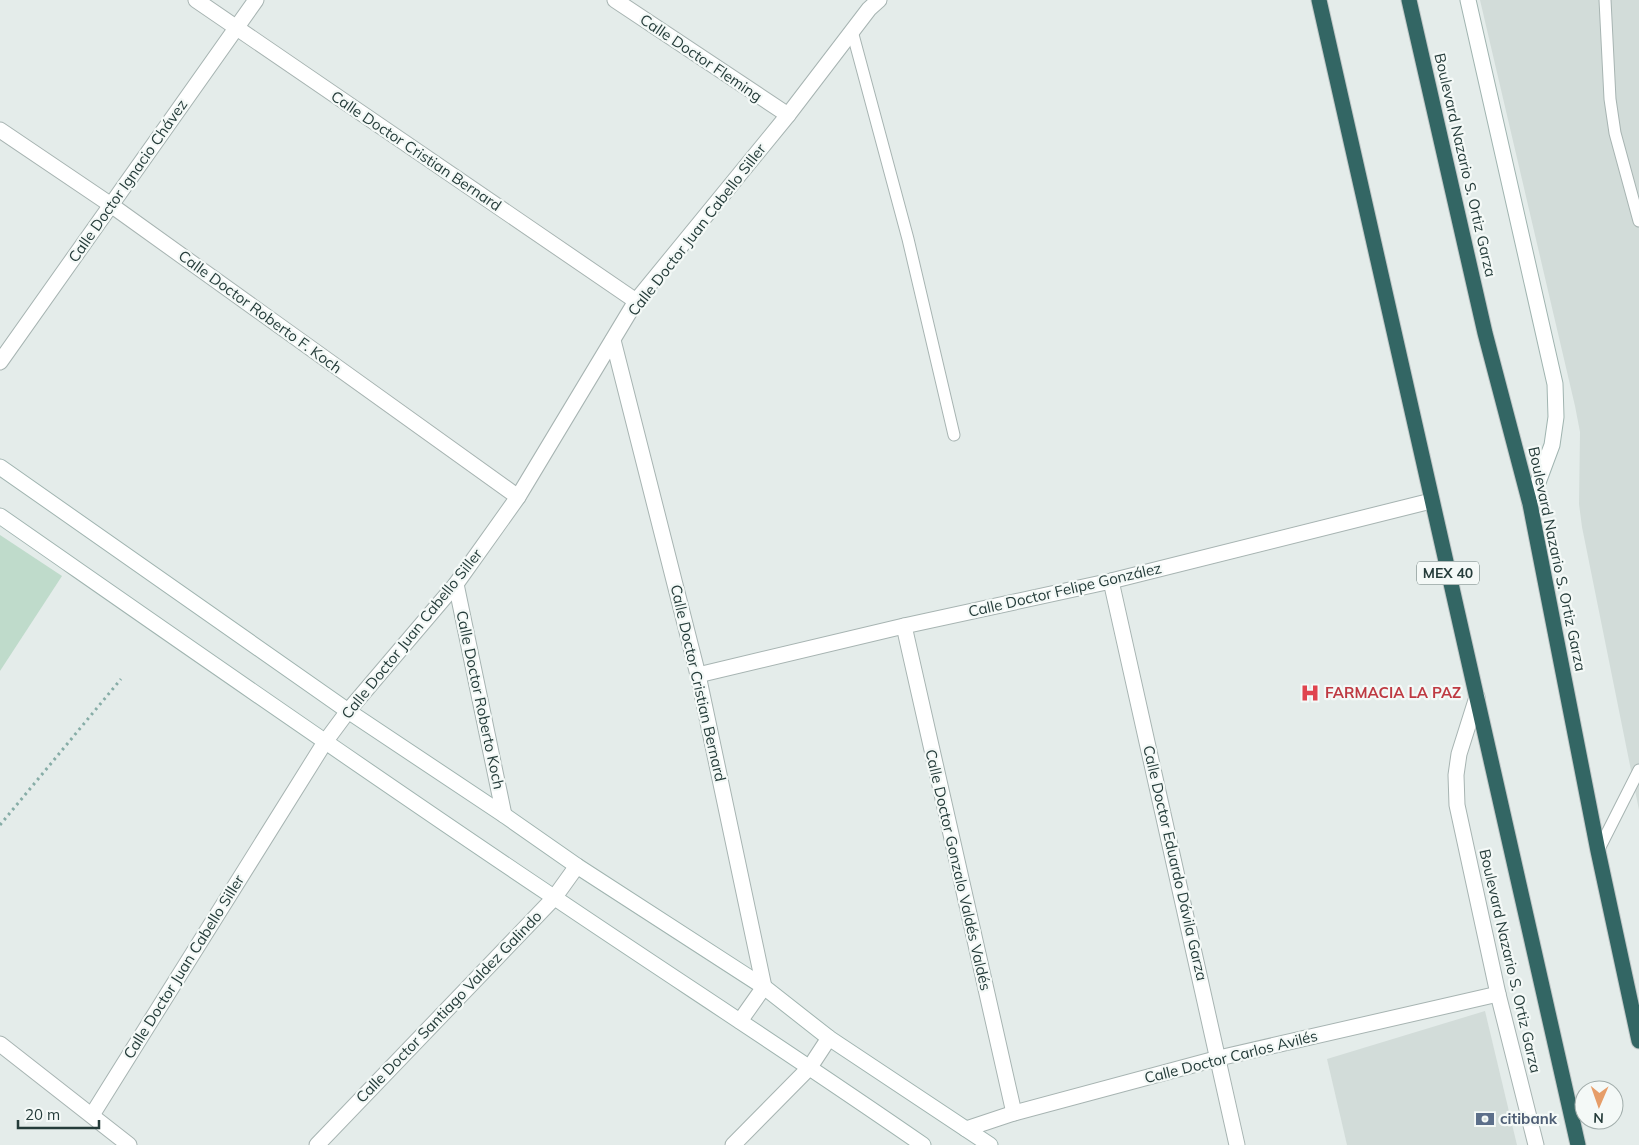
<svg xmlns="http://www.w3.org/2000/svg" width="1639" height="1145" font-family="Mulish,sans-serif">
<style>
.built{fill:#d2dcd9}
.green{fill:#bfdbcb}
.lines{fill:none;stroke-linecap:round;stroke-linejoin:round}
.lane-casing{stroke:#a7b4b2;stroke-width:13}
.street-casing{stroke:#a7b4b2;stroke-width:17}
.secondary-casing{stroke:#a0b4b0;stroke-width:17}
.highway-casing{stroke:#c2c8c8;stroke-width:17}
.path{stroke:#87ada7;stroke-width:3;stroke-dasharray:2.5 4;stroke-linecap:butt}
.lane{stroke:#fff;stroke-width:11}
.street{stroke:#fff;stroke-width:15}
.secondary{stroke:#fff;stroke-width:15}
.highway{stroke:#336664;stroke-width:15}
.labels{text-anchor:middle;stroke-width:4.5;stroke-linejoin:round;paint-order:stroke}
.shield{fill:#f4f9f7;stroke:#637573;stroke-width:1}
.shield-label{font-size:14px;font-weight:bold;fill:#253c3a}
.street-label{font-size:15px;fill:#253c3a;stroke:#f4f9f7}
.health-label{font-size:15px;font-weight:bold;fill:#be3a42;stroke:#f4f9f7;text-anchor:start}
.service-label{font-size:15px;font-weight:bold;fill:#4e5e75;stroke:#f4f9f7;text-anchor:start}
</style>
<rect width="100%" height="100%" fill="#e4ecea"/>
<g class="built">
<path d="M1480,0H1639V810L1582,527L1579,504L1580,432L1575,406Z"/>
<path d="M1485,1011L1517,1145H1347L1327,1059Z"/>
</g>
<path class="green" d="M0,535L62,576L0,671Z"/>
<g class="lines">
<g class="lane-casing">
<g id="lane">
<path d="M1605,0L1610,99L1615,133L1639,221"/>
<path d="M852,31L908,239L954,435"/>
<path d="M1598,851L1639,770"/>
</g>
</g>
<g class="street-casing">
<g id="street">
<path d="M196,0L636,301"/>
<path d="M615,0L788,115"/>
<path d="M0,130L111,205L518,497"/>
<path d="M613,340L698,675L764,987L740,1021"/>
<path d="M0,362L256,0"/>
<path d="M1111,581L1237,1145"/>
<path d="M456,584L504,815"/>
<path d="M904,626L1014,1113"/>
<path d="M698,675L904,626L1111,581L1431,501"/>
<path d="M1477,697L1459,754L1456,775L1457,805L1498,994L1536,1145"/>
<path d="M0,1044L129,1145"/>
<path d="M92,1115L325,742L348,711L456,584L518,497L636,301L788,115L869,9L879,0"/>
<path d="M966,1129L1014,1113L1219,1058L1498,994"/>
<path d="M317,1145L554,898L577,866"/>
<path d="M733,1145L810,1067L829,1038"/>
</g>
</g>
<g class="secondary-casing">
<g id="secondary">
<path d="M1468,0L1555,384L1556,417L1552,445L1530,504"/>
<path d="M0,467L348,711L504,815L577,866L764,987L829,1038L990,1145"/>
<path d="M0,516C184,644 368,773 555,898C678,981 802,1061 923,1145"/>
</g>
</g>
<g class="highway-casing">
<g id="highway">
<path d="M1319,0L1578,1145"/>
<path d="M1409,0L1485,333L1530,504L1598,851L1639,1041"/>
</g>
</g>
<path class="path" d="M0,825L121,679"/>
<use href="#lane" class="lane"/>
<use href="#street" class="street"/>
<use href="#secondary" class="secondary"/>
<use href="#highway" class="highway"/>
</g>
<defs>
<g id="hospital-bare" transform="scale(1.5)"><path d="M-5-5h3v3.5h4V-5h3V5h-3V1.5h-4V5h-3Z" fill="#e0444e" stroke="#f4f9f7" stroke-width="2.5" paint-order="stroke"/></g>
<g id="bank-bare" transform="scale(1.5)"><path d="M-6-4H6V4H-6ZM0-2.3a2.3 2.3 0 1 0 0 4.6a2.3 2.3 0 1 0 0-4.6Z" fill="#5c6f8a" stroke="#f4f9f7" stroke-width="2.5" paint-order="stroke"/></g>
</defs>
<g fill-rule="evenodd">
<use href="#hospital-bare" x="1310" y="693"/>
<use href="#bank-bare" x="1485" y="1119"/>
</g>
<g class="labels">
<rect class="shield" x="1417" y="561.5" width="62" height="23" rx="4"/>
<g class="shield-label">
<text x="1448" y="578">MEX 40</text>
</g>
<g class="street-label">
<text transform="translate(701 58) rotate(34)" y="5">Calle Doctor Fleming</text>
<text transform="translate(416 151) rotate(34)" y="5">Calle Doctor Cristian Bernard</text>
<text transform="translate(1465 165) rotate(77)" y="5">Boulevard Nazario S. Ortiz Garza</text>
<text transform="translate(128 181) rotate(-55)" y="5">Calle Doctor Ignacio Chávez</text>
<text transform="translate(697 230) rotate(-52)" y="5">Calle Doctor Juan Cabello Siller</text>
<text transform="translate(260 312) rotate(36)" y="5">Calle Doctor Roberto F. Koch</text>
<text transform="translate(1557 559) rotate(78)" y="5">Boulevard Nazario S. Ortiz Garza</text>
<text transform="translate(1065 590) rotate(-13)" y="5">Calle Doctor Felipe González</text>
<text transform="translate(412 634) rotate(-51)" y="5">Calle Doctor Juan Cabello Siller</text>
<text transform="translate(698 683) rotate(77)" y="5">Calle Doctor Cristian Bernard</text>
<text transform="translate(480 700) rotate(78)" y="5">Calle Doctor Roberto Koch</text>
<text transform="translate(1175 863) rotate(77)" y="5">Calle Doctor Eduardo Dávila Garza</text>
<text transform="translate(958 870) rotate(77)" y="5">Calle Doctor Gonzalo Valdés Valdés</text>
<text transform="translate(1510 961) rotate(77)" y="5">Boulevard Nazario S. Ortiz Garza</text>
<text transform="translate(184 967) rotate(-58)" y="5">Calle Doctor Juan Cabello Siller</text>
<text transform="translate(449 1007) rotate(-46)" y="5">Calle Doctor Santiago Valdez Galindo</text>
<text transform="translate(1231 1057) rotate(-14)" y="5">Calle Doctor Carlos Avilés</text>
</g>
<g class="health-label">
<text x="1325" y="698">FARMACIA LA PAZ</text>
</g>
<g class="service-label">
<text x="1500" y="1124">citibank</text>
</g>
</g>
<g transform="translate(1599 1105) rotate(182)"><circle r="24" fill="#f4f9f7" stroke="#a1adab"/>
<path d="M0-4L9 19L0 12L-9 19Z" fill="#e69d68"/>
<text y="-8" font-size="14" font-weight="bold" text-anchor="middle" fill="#253c3a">N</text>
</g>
<path d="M18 1120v8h81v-8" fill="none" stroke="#253c3a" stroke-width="2.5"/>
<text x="25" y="1120" font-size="15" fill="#253c3a" stroke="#f4f9f7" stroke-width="4" paint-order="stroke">20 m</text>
</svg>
